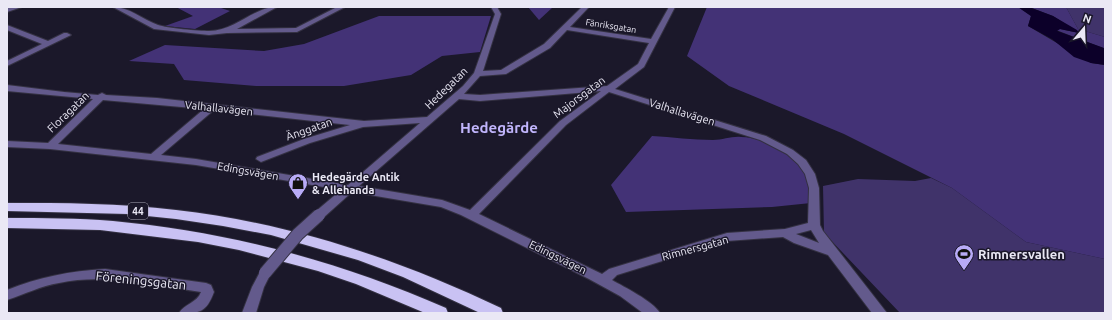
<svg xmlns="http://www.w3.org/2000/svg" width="1112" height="320" font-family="Ubuntu,sans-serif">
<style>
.green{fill:#40336a}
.forest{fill:#433276}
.water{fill:#0c0029}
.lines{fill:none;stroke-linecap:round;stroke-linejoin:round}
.minor-casing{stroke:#343142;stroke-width:2}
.highway-casing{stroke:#343142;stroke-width:2}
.minor{fill:#635a8c;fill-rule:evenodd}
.highway{fill:#c9c2f3;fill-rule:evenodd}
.minor-bridge-casing{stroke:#343142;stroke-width:14;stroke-linecap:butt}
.minor-bridge{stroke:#635a8c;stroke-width:12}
.labels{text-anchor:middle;stroke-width:3;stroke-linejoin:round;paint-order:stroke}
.far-street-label{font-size:9px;fill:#eae8f5;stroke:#1b182a}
.shield{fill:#1b182a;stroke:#acaab8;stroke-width:1}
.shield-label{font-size:10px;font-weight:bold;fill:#eae8f5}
.street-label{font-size:11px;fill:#eae8f5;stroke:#1b182a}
.poi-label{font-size:11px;font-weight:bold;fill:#eae8f5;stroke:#1b182a;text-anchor:start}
.near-poi-label{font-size:13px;font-weight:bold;fill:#eae8f5;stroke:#1b182a;text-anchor:start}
.near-street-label{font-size:13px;fill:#eae8f5;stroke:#1b182a}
.district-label{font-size:15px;font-weight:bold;fill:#c1b5fc;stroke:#1b182a}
</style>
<rect width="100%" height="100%" fill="#1b182a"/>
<g class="green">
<path d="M1066,7H1105V37L1078,29Z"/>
<path d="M931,178L952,188L1026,242L1105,259V313H900L824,233L823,186L858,179L915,181Z"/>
</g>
<g class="forest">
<path d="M176,7H218L230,11L195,29L165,26L193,16Z"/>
<path d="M528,7H553L539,20Z"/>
<path d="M707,7H1018L1031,16L1028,26L1091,63L1105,65V259L1026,242L952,188L844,134L729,86L687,56Z"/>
<path d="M1029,7H1066L1078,29L1105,37V53L1103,48L1056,30L1060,29L1079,33L1053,16Z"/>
<path d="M379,16H491L480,52L442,56L411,75L344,86H256L184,80L174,64L129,61L165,45L264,51L304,44Z"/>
<path d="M652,136C672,137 693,140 713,140C723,140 732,136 741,137C762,137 796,154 805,173C809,182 810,194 811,203L772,207L626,212L611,185Z"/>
</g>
<path class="water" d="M1018,7H1029L1053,16L1077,30L1079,33L1060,29L1057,31L1104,48L1105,65L1091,63L1074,57L1052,39L1028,26L1031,16Z"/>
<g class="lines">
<g class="minor-casing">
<g id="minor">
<path d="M11,7H22L7,12V8Z"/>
<path d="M113,7C129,7 142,19 158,25C166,28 200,31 209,31C235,31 253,7 277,7L237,29L296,28L337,7H345L297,32L227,33L209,35L154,29Z"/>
<path d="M491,7H497L501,14L483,71L501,70L544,44L582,7H589L570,27L651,39L669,7H675L644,67L615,89L766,136L793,150L806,160L815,174L819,188L820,225L823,231L887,313H872L828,255L794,243L783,237L727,241L617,275L612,280C624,287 653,301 660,313H643L620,296L589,279L461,215L441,207L352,192L323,218H315L313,215L315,212L341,190L196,165L50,149L7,147V141L48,143L93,99L7,91V85L64,92L98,95L102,93L106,95L157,98L364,121L427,117L463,86L474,73L495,14ZM567,30L649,43L638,64L607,86L480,95L464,94L480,76L506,74L550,48ZM601,91L560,121L470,210L442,200L359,186L459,99L480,101ZM609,92L760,140L787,154L798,164L805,174L809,188L808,223L785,229L727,233L609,269L602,274L479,214L566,125ZM103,100L204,109L151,154L58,144ZM214,110L350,125L304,139L257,157L256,159L261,162L310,143L363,127L420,123L348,185L196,159L161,155ZM811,230L819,243L796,234Z"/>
<path d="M7,25L48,41L64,33H67L71,35L7,66V61L42,44L7,30Z"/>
<path d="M265,268L269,270L271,273L264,287L256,313H242L252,287L261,270Z"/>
<path d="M105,269L206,283L211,285L214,292C206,313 200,313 179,313C184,304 197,303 201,292C155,286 106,273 59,283C41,286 25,294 7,300V290C39,277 70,271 105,269Z"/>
</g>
</g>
<g class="highway-casing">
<g id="highway">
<path d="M7,203C63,203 120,203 176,210C290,223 398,259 501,308L503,313H480L403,277L358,260L271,235L223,226L176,219L128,214L7,211Z"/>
<path d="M7,218C42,218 78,218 113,221C230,232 338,261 446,308L448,313H425L356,284L318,271L239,250L198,242L100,230L7,228Z"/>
</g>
</g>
<use href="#minor" class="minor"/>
<use href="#highway" class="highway"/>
<g class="minor-bridge-casing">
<path id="minor-bridge" d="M265,273L298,234L319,215"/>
</g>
<use href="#minor-bridge" class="minor-bridge"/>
</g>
<defs>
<g id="shop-pin" transform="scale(1)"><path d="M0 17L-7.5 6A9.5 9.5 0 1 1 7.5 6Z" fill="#b8abf7" stroke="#1b182a"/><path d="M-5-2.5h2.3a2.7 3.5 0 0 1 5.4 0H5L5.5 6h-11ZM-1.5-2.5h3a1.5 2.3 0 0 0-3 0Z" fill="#111"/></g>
<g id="stadium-pin" transform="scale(1)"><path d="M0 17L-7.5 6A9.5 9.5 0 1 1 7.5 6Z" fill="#b8abf7" stroke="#1b182a"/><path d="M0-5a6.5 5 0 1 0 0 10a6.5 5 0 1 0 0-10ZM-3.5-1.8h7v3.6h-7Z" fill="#111"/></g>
</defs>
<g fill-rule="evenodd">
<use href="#shop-pin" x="298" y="183"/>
<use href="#stadium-pin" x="964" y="254"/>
</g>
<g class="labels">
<g class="far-street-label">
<text transform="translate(611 26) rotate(9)" y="3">Fänriksgatan</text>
</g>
<rect class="shield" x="128" y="203" width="20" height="16" rx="3"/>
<g class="shield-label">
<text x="138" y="215">44</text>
</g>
<g class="street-label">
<text transform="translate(446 88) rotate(-44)" y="4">Hedegatan</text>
<text transform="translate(579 97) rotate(-37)" y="4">Majorsgatan</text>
<text transform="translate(219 108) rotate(6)" y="4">Valhallavägen</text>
<text transform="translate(68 112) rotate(-44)" y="4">Floragatan</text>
<text transform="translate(682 112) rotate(17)" y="4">Valhallavägen</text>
<text transform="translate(309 129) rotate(-19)" y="4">Änggatan</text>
<text transform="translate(248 171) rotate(10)" y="4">Edingsvägen</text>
<text transform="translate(695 248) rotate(-15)" y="4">Rimnersgatan</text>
<text transform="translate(558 257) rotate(26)" y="4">Edingsvägen</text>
</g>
<g class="poi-label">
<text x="312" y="181">Hedegärde Antik<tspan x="312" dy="13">&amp; Allehanda</tspan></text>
</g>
<g class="near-poi-label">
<text x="978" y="259">Rimnersvallen</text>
</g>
<g class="near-street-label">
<text transform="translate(141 280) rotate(6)" y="5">Föreningsgatan</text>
</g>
<g class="district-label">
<text x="499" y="133">Hedegärde</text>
</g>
</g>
<rect width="1112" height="320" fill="none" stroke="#eae8f5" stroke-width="16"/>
<g transform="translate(1084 28) rotate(19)" stroke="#1b182a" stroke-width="3" paint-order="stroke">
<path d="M0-3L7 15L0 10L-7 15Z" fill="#eae8f5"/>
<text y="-6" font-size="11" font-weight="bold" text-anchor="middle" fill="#eae8f5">N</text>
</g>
</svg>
